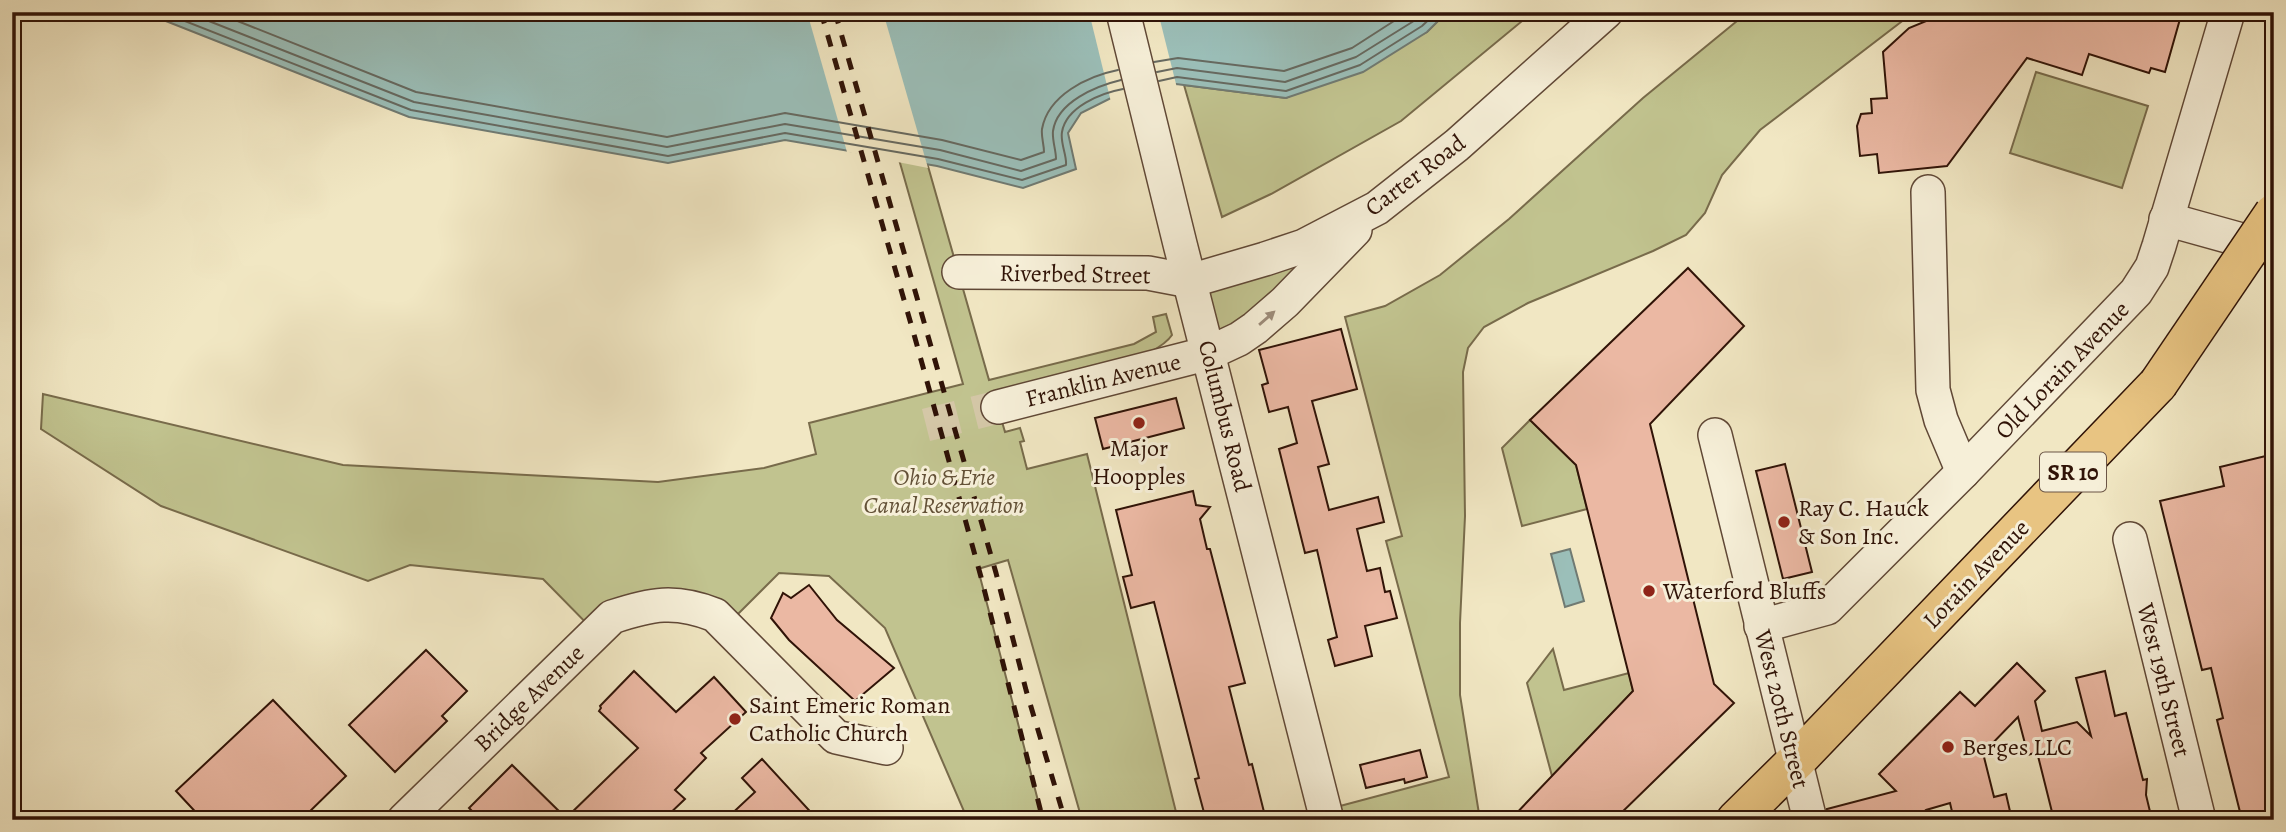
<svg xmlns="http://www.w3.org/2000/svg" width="2286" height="832" font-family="Alegreya,serif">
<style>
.green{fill:#c1c38f;stroke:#786b4b;stroke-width:2}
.water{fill:#9bbfb9;stroke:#707a72;stroke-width:2}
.pier{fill:#f1e7c3}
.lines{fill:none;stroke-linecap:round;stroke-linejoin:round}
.shore{stroke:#666960;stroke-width:2}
.building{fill:#ebb8a3;stroke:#301307;stroke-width:2}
.minor-tunnel{stroke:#d4c7a7;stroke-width:33;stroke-dasharray:33 17;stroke-linecap:butt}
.minor-casing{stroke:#604836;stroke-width:36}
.major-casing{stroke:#301307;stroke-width:41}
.minor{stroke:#f6efd8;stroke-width:33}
.major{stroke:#e8c482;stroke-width:38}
.rail{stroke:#301307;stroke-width:5;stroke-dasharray:12 12;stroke-linecap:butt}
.major-bridge-casing{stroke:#301307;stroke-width:41;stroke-linecap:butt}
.major-bridge{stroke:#e8c482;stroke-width:38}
.oneway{fill:#9d8c7a}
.poi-dot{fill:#8f2418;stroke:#f6efd8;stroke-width:2.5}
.labels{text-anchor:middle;stroke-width:6;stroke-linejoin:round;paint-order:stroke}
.shield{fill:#f6efd8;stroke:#6b5546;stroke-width:2}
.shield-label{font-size:23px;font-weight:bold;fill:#301307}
.street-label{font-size:24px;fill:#301307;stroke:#f6efd8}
.poi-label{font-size:24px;fill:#301307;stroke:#f6efd8;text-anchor:start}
.park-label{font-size:24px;font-style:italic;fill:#635137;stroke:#f6efd8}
</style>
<rect width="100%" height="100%" fill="#f1e7c3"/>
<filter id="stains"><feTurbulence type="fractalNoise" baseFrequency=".00286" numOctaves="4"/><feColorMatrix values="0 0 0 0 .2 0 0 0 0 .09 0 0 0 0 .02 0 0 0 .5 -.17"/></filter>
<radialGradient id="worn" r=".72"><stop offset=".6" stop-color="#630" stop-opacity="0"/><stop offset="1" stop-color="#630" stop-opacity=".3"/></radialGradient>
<g class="green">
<path d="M857,12H884L989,380L1134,344L1156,332L1153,317L1166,314L1172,335C1152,365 1034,390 996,401L1005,432L1020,428L1024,441L1020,442L1027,469L1087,454L1178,820H1082L1008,560L978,569L1043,820H970L966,816L885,628L829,576L779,573L726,626L695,607L596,633L543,579L410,565L368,581L161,506L41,429L43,394L343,465L658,482L764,468L816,454L809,423L963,384Z"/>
<path d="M1447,12H1533L1401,121L1271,194L1222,217L1184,85L1286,98L1427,32Z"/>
<path d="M1748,12H1914L1760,130L1722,175L1705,213L1686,235L1653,251L1528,303L1484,327L1468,348L1463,372L1465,516L1460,623V695L1480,820H1327L1325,810L1449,777L1386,541L1402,536L1345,317L1385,306L1440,275L1509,219L1643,98Z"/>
<path d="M2036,72L2148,106L2122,188L2010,153Z"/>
<path d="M1370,214L1209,353L1190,281Z"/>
<path d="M1530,420L1576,465L1587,509L1522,526L1502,448Z"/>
<path d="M1553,649L1564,690L1629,673L1633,691L1552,776L1527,683Z"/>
</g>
<g class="water">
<path d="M143,12H1447L1427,32L1363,72L1286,98L1176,84L1111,98L1081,113L1068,133L1076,169L1023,188L937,166L785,140L668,163L409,117Z"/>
<path d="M1570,549L1584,601L1565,607L1551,554Z"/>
</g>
<g class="pier">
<path d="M807,12H883L928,168L847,152Z"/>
<path d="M1089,12H1158L1177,88L1111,102Z"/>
</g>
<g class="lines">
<g class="shore">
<path d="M162,12L411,110L668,156L785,133L938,159L1022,180L1066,165C1067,155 1060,143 1062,132C1066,107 1101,93 1123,89"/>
<path d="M186,12L414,102L667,147L785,124L940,150L1021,171L1056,159C1056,150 1052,140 1053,131C1057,102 1096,86 1121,80"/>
<path d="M215,12L416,92L667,137L785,113L942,140L1021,160L1044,152C1044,144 1041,137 1042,129C1048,95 1088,76 1118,70"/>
<path d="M1154,62L1178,58L1284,71L1352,48L1408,12"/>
<path d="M1157,72L1177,68L1285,82L1356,57L1417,19L1424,12"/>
<path d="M1159,81L1177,77L1286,91L1360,65L1422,26L1437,12"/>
</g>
</g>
<g class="building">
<path d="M1948,12H2182L2165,72L2151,68L2149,73L2089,54L2082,75L2027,58L1947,166L1879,173L1877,154L1860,156L1857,126L1861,114L1872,113L1871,99L1887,98L1883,52L1909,28Z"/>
<path d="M1688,268L1744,326L1650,424L1714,684L1734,703L1614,820H1510L1633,691L1576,465L1530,420Z"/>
<path d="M1341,329L1357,389L1312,401L1329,464L1318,467L1329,510L1378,497L1384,522L1357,529L1367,571L1380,568L1385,592L1390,591L1397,618L1365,626L1372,656L1335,666L1328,640L1337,637L1317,550L1305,553L1279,449L1297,443L1288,407L1269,412L1262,385L1268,383L1259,350Z"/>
<path d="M1176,398L1184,428L1103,449L1095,418Z"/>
<path d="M2274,454V820H2250L2249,814L2241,816L2217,720L2223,718L2211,668L2202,670L2160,501L2224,486L2220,467Z"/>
<path d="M1785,464L1812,572L1783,579L1756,471Z"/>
<path d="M1193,491L1196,505L1210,507L1200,519L1207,549H1210L1245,683L1229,687L1249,765L1252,764L1266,820H1206L1195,779L1199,778L1154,602L1131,608L1123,577L1132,575L1116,510Z"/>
<path d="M809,585L837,620L894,668L855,701L789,640L771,618L783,593L791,598Z"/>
<path d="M426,650L467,691L442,716L447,721L395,772L349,725Z"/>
<path d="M2017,663L2045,691L2035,701L2042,731L2077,722L2091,736L2076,678L2105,671L2115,716L2126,713L2143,780L2147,779L2146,795L2152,820H2054L2037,752L2028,755L2018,717L1983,753L1994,797L2006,794L2012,820H1954L1950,803L1926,810L1920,815L1917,812L1887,820H1829L1827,809L1896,791L1879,774L1960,692L1975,706Z"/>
<path d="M634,671L676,712L714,677L746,712L701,753L706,758L675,790L685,799L663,820H481L469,808L512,765L566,818L638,748L599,711L601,708L600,706Z"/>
<path d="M273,700L346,776L301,820H203L176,791Z"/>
<path d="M1420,750L1427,777L1405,783L1404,779L1366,788L1360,765Z"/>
<path d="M762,759L818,820H725L755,792L742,778Z"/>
</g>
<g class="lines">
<path class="minor-tunnel" d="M926,425L998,407"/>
<g class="minor-casing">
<g id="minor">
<path d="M1123,12L1180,244L1327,820"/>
<path d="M1928,192L1933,390L1941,420L1963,472"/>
<path d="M2166,219L2274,249"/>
<path d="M959,272L1148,273L1190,281L1265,259L1304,246L1377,208L1457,145L1606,12"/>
<path d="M998,407L1209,353L1239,339L1255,328L1285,302L1355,230"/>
<path d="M1715,435L1810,820"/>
<path d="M2130,539L2199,820"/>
<path d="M1761,626L1827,608L1963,472L2136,292L2152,267L2159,246L2228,12"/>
<path d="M404,820L612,617C651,604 675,599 715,615L836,737L886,748"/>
</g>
</g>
<g class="major-casing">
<path id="major" d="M1736,820L1796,761L2158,384"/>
</g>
<use href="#minor" class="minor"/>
<use href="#major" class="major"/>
<g class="rail">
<path d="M821,12L915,338L981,577L1043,820"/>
<path d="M835,12L996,573L1026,690L1065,820"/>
</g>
<g class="major-bridge-casing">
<path id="major-bridge" d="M2158,384L2274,213"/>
</g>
<use href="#major-bridge" class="major-bridge"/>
</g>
<defs><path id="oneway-solid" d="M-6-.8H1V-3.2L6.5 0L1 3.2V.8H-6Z" transform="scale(1.75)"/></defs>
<use class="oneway" href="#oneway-solid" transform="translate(1267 318) rotate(-41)"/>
<g class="poi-dot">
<circle cx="1139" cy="423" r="7"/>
<circle cx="1784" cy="522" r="7"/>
<circle cx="1649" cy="591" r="7"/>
<circle cx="735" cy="719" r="7"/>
<circle cx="1948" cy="747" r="7"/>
</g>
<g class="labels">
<rect class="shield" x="2040" y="452.5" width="66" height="39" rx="5"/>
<g class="shield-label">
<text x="2073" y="480">SR 10</text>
</g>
<g class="street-label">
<text transform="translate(1415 175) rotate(-37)" y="8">Carter Road</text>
<text transform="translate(1075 274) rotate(1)" y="8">Riverbed Street</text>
<text transform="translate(2062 370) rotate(-46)" y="8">Old Lorain Avenue</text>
<text transform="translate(1103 380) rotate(-14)" y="8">Franklin Avenue</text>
<text transform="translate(1225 416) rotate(76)" y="8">Columbus Road</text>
<text transform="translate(1976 574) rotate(-46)" y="8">Lorain Avenue</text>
<text transform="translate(2164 680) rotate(76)" y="8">West 19th Street</text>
<text transform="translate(529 698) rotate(-44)" y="8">Bridge Avenue</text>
<text transform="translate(1782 709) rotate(76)" y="8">West 20th Street</text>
</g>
<g class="poi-label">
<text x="1139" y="456" text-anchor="middle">Major<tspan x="1139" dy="28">Hoopples</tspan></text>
<text x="1798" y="516">Ray C. Hauck<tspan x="1798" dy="28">&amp; Son Inc.</tspan></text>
<text x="1663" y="599">Waterford Bluffs</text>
<text x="749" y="713">Saint Emeric Roman<tspan x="749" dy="28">Catholic Church</tspan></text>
<text x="1962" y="755">Berges LLC</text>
</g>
<g class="park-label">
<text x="944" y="485">Ohio &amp; Erie<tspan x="944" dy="28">Canal Reservation</tspan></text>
</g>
</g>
<rect width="2286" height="832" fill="none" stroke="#f1e7c3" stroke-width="42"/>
<rect x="14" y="14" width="2258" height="804" fill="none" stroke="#301307" stroke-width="3.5"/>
<rect x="21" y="21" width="2244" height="790" fill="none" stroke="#301307" stroke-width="2"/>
<rect width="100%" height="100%" filter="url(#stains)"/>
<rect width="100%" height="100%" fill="url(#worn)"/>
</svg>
